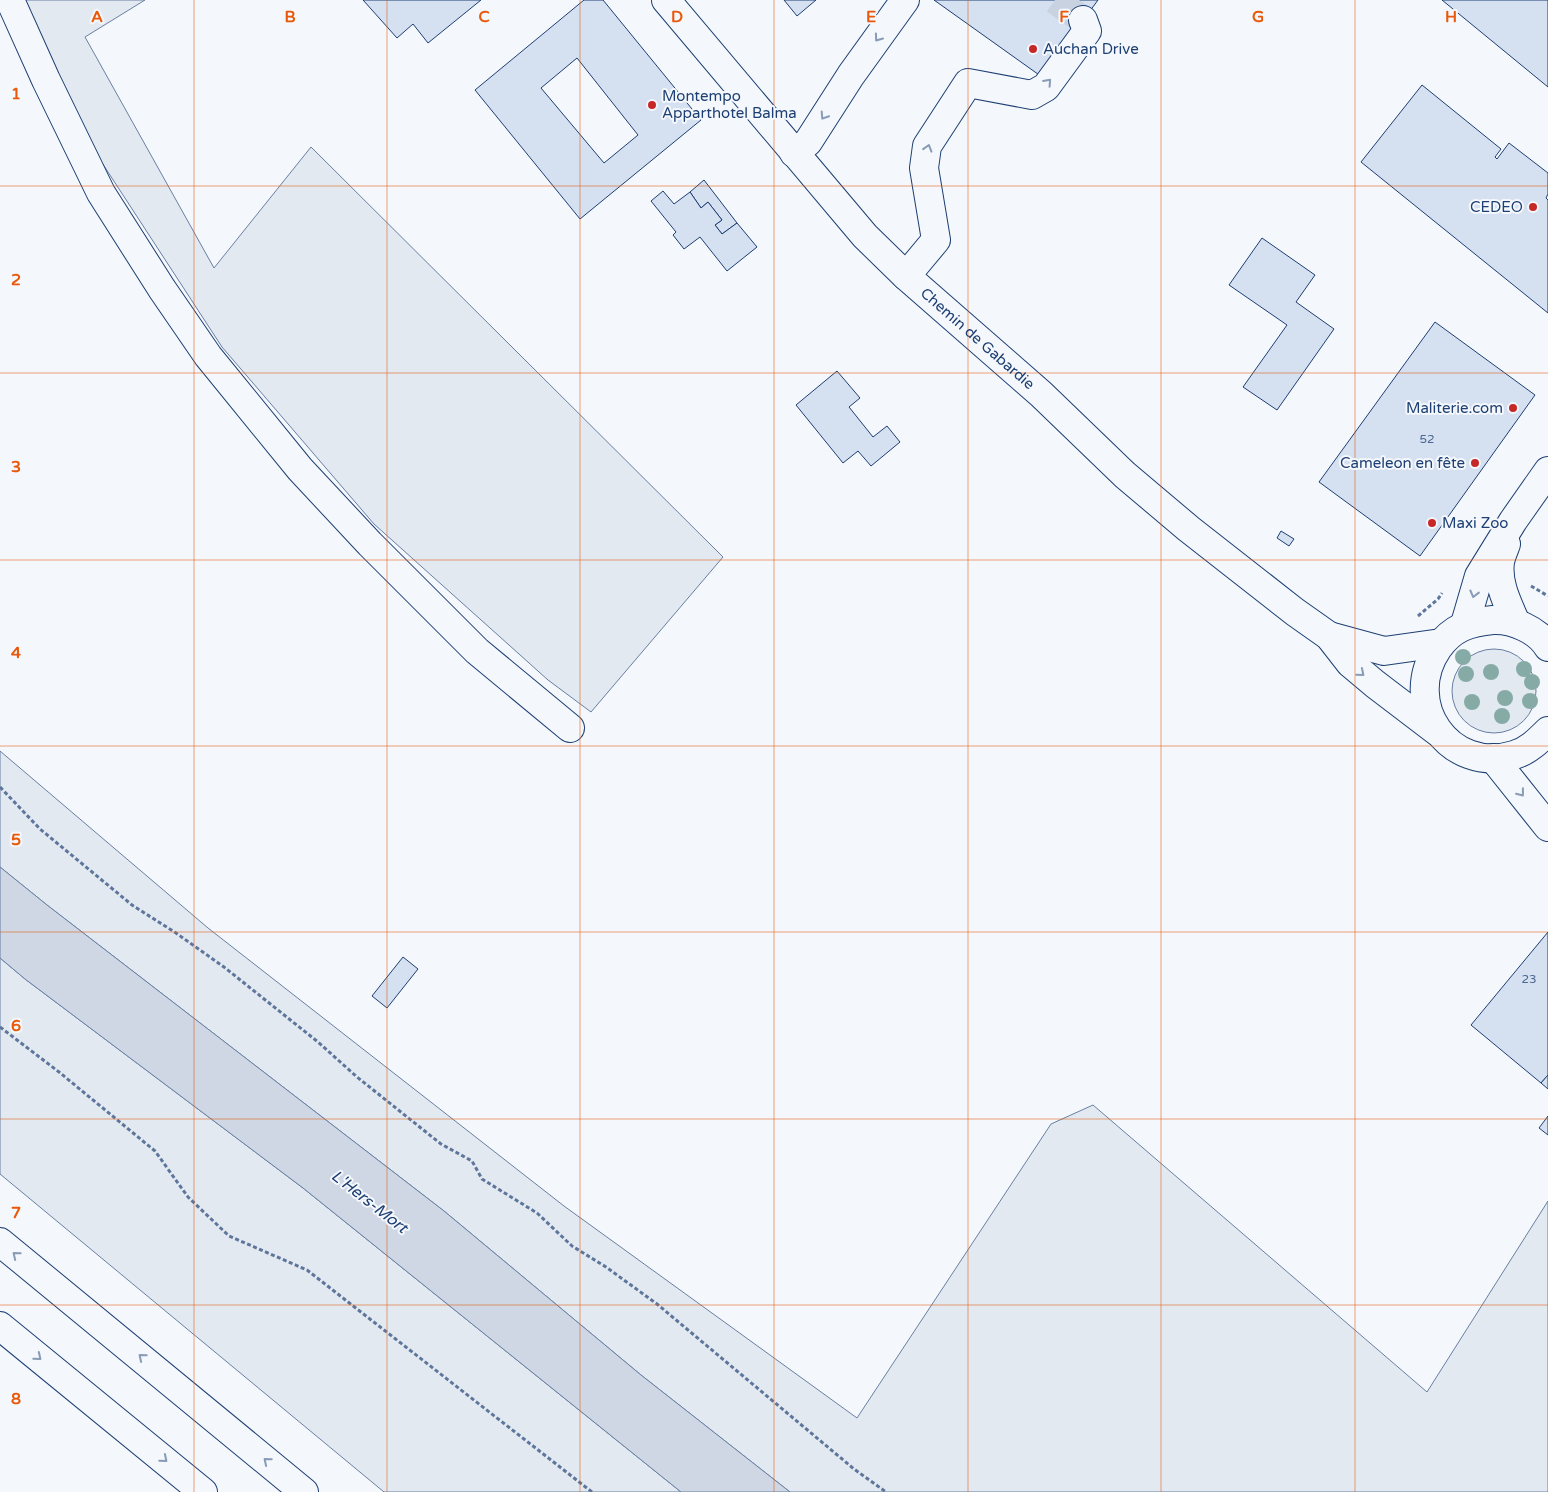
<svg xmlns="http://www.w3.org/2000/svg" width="1548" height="1492" font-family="'Varela Round',sans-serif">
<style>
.green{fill:#e3e9f0;stroke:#687fa3}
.water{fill:#cfd7e4;stroke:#687fa3}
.building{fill:#d5e0f0;stroke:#1d3f73;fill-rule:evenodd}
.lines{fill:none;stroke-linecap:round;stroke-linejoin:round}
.minor-tunnel{stroke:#c9d2e0;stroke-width:28;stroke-dasharray:28 14;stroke-linecap:butt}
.minor-casing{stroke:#1d3f73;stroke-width:30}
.highway-casing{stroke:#1d3f73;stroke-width:30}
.path{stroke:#5e769c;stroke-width:3;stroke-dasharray:4 2.5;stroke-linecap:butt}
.minor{stroke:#f4f7fb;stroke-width:28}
.highway{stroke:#f4f7fb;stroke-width:28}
.tree{fill:#86aba6}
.oneway{stroke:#889bb7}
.grid{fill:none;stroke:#e8590c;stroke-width:1;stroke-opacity:0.55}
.poi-dot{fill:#c62828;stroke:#f4f7fb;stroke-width:2}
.labels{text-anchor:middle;stroke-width:4;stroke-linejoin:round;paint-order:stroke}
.number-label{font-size:12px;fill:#4b6792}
.poi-label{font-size:15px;fill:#1d3f73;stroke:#f4f7fb;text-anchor:start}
.street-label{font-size:15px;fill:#1d3f73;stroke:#f4f7fb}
.water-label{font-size:16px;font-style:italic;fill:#1d3f73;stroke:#f4f7fb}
.grid-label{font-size:16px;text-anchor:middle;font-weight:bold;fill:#e8590c;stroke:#f4f7fb;stroke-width:4;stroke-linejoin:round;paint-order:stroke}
</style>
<rect width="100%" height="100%" fill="#f4f7fb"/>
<g class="green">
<path d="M24,0H145L85,37L214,268L311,147L723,557L591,712L548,680L374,524L222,347L93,149Z"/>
<circle cx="1494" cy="691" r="42"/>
<path d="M0,751L208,928L564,1206L857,1418L1051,1124L1093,1105L1427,1392L1548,1201V1492H790L641,1375L444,1211L47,905L0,867Z"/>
<path d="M0,958L25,979L303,1188L681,1492H384L0,1174Z"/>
</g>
<path class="water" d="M0,867L47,905L444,1211L641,1375L790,1492H681L303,1188L25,979L0,958Z"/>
<g class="building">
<path d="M363,0H481L428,43L413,24L397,38Z"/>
<path d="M584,0H603L701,120L580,219L475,90ZM577,58L638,135L604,163L541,88Z"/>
<path d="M784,0H816L797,16Z"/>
<path d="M934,0H1098L1042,77Z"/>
<path d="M1442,0H1548V87Z"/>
<path d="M1422,85L1501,149L1495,157L1497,159L1509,143L1548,173V194L1546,198L1548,200V313L1361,162Z"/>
<path d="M704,180L737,223L722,234L715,225L722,220L708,202L701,208L690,192Z"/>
<path d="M663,191L674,204L690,192L701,208L708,202L722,220L715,225L722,234L737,223L757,247L727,271L700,237L684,249L673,235L676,232L651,201Z"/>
<path d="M1262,238L1315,275L1296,302L1334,329L1277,410L1243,387L1287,325L1229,285Z"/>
<path d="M1435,322L1535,395L1420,556L1319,482Z"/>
<path d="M837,371L860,398L849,407L873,437L887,426L900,442L871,466L858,451L843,463L796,405Z"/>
<path d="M1281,531L1294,539L1289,546L1277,538Z"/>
<path d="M1548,932V1075L1541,1083L1471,1025Z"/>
<path d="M403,957L418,969L387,1008L372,996Z"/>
<path d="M1548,1075V1089L1541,1083Z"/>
<path d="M1548,1116V1135L1539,1128Z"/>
</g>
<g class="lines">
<path class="minor-tunnel" d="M1055,0L1083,20"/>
<g class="minor-casing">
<g id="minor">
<path d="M10,0L46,80L101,193L162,289L208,356L300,469L370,544L477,651L570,728"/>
<path id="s1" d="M666,0L865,236L906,276L1041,394L1125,475L1189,529L1295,612L1329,636L1350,663L1375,684L1438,732"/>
<path d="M794,153L808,142L851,75L905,0"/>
<path d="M906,276L936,240L924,168L927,146L968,83L1032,95L1046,87L1087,31L1083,20"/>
<path d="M1506,544C1504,550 1501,556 1500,562C1497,584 1508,604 1516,623"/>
<path d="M1465,624L1479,576L1513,521L1548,471"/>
<path d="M1329,636L1384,651L1441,643"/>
<path d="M1548,647C1538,630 1512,619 1493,620C1469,622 1452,628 1438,648C1400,703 1449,775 1514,755C1528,751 1538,741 1548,731"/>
<path d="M1493,758L1548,827"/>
</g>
</g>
<g class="highway-casing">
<g id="highway">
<path d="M0,1242L304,1492"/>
<path d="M0,1326L203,1492"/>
</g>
</g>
<g class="path">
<path d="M1531,586L1548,596"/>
<path d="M1418,616L1438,599L1442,593"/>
<path d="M0,787L40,829L132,905L176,933L224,967L318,1042L357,1077L441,1144L472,1161L482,1179L537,1213L572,1246L606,1267L657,1304L854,1469L886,1492"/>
<path d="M0,1027L59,1072L155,1151L188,1197L229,1236L307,1270L592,1492"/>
</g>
<use href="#minor" class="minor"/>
<use href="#highway" class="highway"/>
</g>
<g class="tree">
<circle cx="1463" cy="657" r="8"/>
<circle cx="1524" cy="669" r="8"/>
<circle cx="1491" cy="672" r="8"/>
<circle cx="1466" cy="674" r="8"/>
<circle cx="1532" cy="682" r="8"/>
<circle cx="1505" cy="698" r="8"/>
<circle cx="1530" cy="701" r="8"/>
<circle cx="1472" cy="702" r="8"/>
<circle cx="1502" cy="716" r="8"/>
</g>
<defs><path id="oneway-chevron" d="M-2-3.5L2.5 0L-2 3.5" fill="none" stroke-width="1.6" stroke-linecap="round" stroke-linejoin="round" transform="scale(1.25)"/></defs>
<g class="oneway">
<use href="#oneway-chevron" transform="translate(878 38) rotate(126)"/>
<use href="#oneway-chevron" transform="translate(1048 82) rotate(-48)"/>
<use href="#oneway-chevron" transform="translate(824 116) rotate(123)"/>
<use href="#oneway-chevron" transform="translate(928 148) rotate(-73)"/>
<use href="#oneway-chevron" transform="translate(1474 594) rotate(104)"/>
<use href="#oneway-chevron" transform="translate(1361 673) rotate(40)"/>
<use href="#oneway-chevron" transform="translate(1521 793) rotate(52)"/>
<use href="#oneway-chevron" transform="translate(16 1255) rotate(-141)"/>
<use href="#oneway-chevron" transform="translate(38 1357) rotate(39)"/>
<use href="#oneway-chevron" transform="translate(142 1357) rotate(-140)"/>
<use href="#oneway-chevron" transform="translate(164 1459) rotate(40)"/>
<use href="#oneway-chevron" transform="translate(267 1461) rotate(-140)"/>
</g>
<path class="grid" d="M194,0V1492M387,0V1492M580,0V1492M774,0V1492M968,0V1492M1161,0V1492M1355,0V1492M0,186H1548M0,373H1548M0,560H1548M0,746H1548M0,932H1548M0,1119H1548M0,1305H1548"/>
<g class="poi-dot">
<circle cx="1033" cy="49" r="5"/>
<circle cx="652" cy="105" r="5"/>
<circle cx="1533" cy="207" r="5"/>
<circle cx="1513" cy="408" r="5"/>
<circle cx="1475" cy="463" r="5"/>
<circle cx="1432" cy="523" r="5"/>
</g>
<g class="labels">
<g class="number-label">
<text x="1427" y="443">52</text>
<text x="1529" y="983">23</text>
</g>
<g class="poi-label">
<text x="1043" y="54">Auchan Drive</text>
<text x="662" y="101">Montempo<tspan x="662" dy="17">Apparthotel Balma</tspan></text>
<text x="1523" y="212" text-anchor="end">CEDEO</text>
<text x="1503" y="413" text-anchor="end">Maliterie.com</text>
<text x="1465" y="468" text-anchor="end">Cameleon en fête</text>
<text x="1442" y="528">Maxi Zoo</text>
</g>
<g class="street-label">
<text dy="5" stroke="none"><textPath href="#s1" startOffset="461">Chemin de Gabardie</textPath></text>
</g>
<g class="water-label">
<text transform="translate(370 1201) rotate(38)" y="6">L'Hers-Mort</text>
</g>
</g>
<g class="grid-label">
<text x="97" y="22">A</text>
<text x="290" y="22">B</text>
<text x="484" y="22">C</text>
<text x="677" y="22">D</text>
<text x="871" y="22">E</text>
<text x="1064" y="22">F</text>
<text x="1258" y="22">G</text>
<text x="1451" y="22">H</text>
<text x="16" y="99">1</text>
<text x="16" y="285">2</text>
<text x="16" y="472">3</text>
<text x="16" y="658">4</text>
<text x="16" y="845">5</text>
<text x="16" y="1031">6</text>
<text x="16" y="1218">7</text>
<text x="16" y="1404">8</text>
</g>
</svg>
